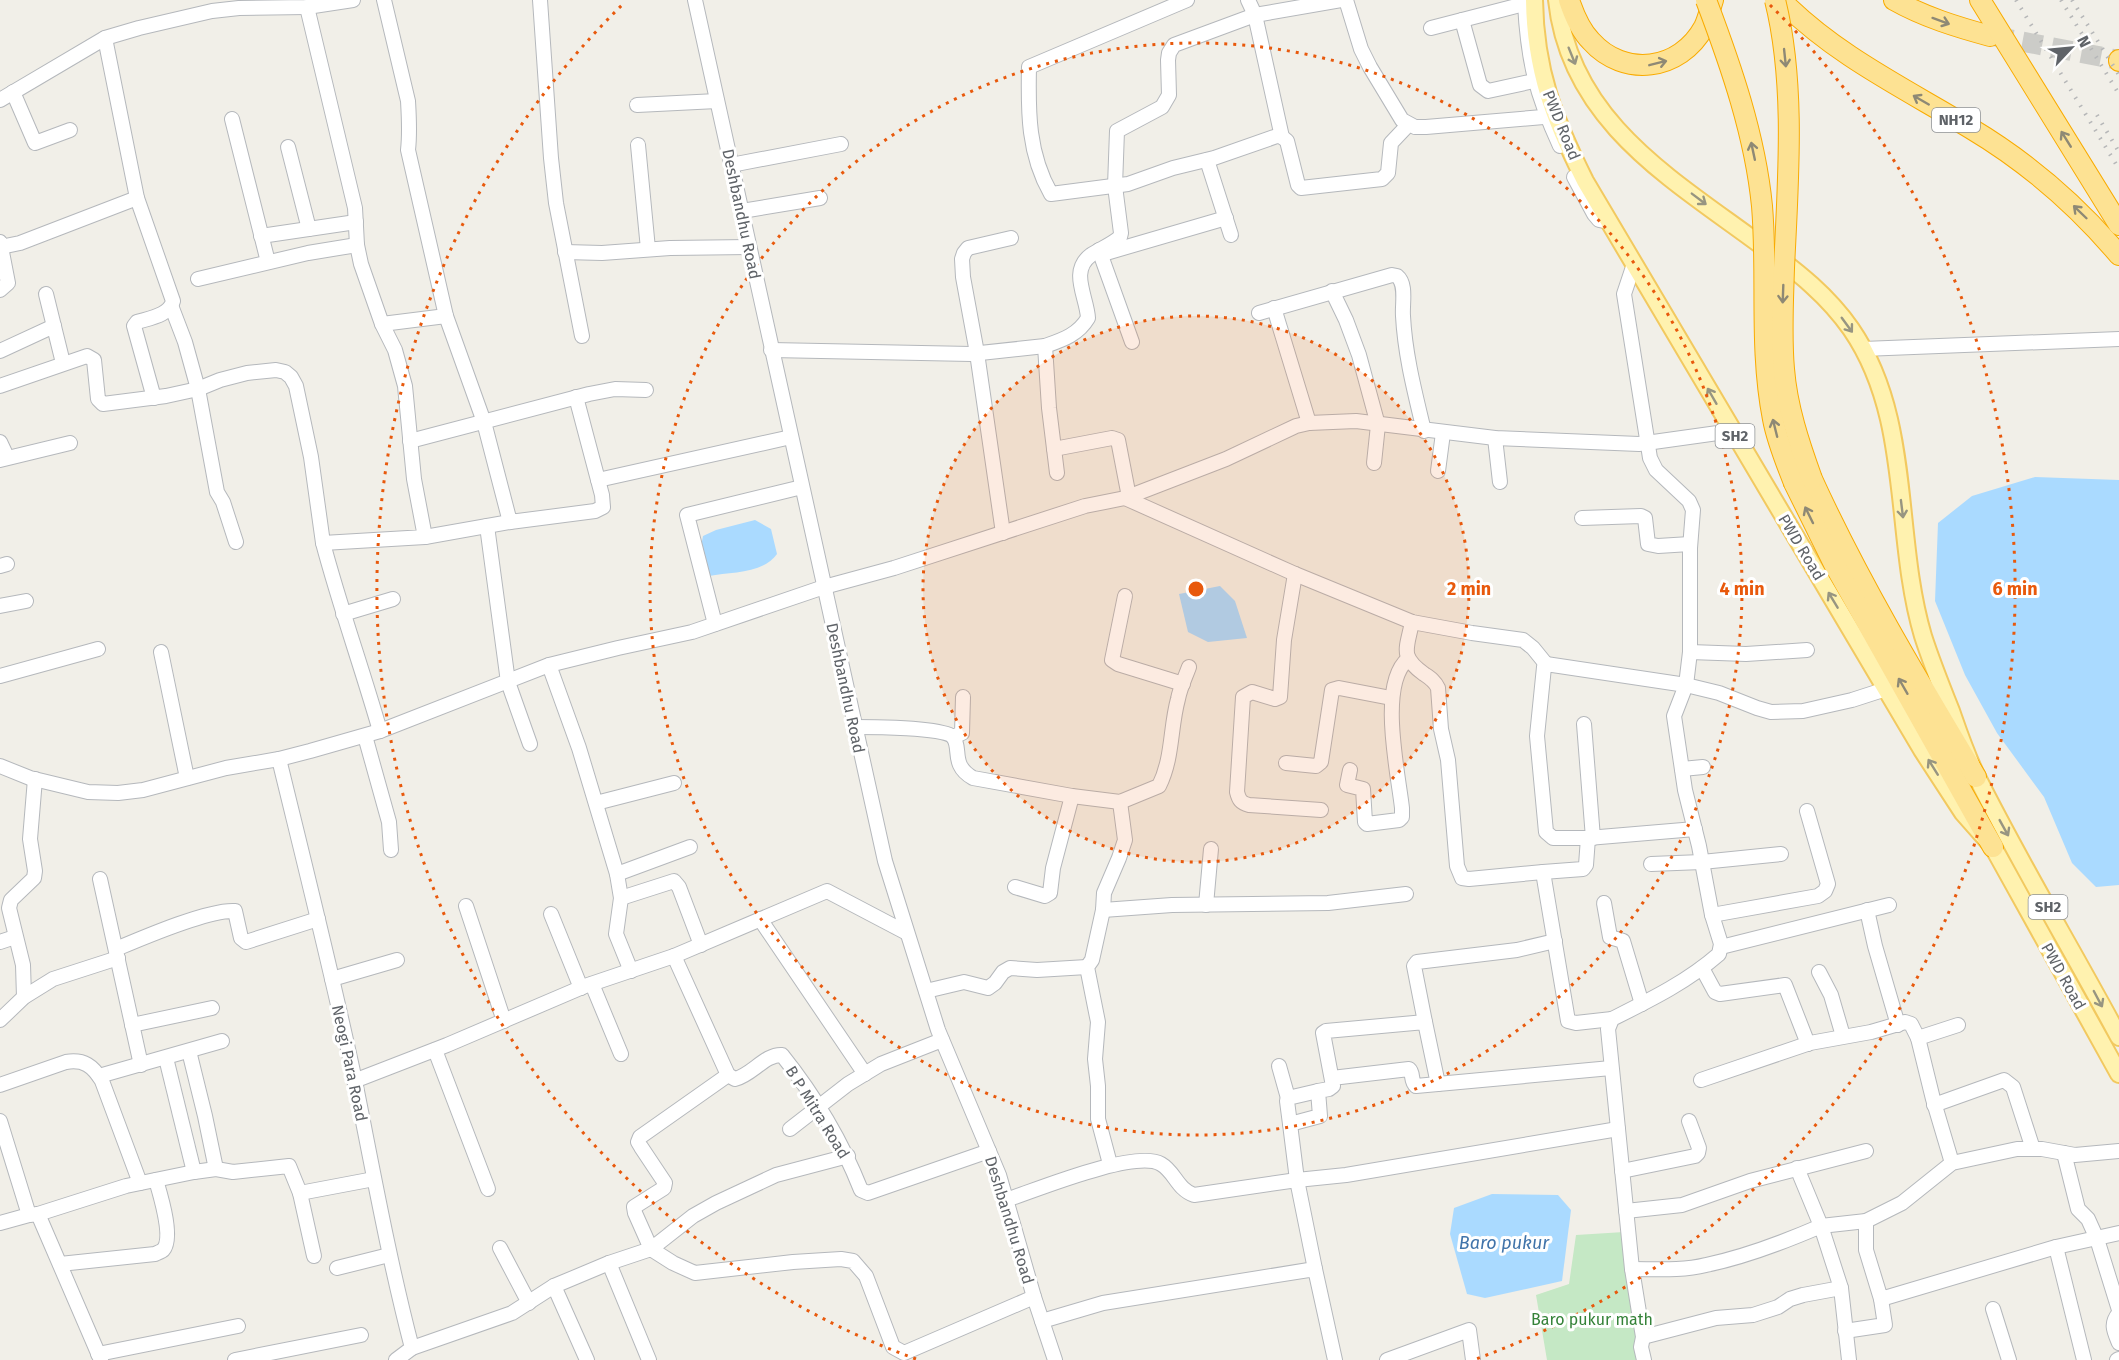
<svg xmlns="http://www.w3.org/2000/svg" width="2119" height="1360" font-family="'Fira Sans',sans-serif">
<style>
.green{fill:#c5e8c5}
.water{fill:#aadaff}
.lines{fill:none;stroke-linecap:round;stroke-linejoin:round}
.highway-tunnel{stroke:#ccccc8;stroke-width:20;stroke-dasharray:20 10;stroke-linecap:butt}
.minor-casing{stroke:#b5b8bc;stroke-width:16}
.major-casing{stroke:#f2c960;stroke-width:20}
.highway-casing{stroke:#f9ab00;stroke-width:22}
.minor{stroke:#fff;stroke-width:14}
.major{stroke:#fff2af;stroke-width:16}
.highway{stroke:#fde293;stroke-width:20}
.rail{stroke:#b6b7b8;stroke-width:4;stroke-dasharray:1.5 8;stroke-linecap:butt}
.highway-bridge-casing{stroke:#f9ab00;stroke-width:22;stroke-linecap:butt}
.highway-bridge{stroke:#fde293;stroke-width:20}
.oneway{stroke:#8e8975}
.oneway2{stroke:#979581}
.ring{fill:none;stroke:#e8590c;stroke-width:3;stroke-dasharray:3 6}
.labels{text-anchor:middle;stroke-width:6;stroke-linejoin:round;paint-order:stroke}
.shield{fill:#fff;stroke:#8f9295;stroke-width:1.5}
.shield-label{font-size:15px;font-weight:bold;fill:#5f6368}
.street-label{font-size:16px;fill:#5f6368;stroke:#fff}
.park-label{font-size:16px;fill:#348238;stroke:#fff}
.water-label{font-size:18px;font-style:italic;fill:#4174aa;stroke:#fff}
.centre{fill:#e8590c;stroke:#fff;stroke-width:3}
.ring-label{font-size:18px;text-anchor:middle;font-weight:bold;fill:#e8590c;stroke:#fff;stroke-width:6;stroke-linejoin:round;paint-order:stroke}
</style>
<rect width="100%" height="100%" fill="#f1efe8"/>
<path class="green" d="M1624,1232L1639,1360H1547L1536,1295L1569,1284L1576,1235Z"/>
<g class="water">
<path d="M2035,477L2119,480V885L2096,887L2072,863L2044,797L1997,733L1965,675L1935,601L1938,523L1972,496Z"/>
<path d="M755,520L771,529L777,554C763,574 731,572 709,576L700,552L703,536L716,530Z"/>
<path d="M1220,586L1235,601L1247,638L1208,642L1188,632L1179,594Z"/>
<path d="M1492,1194L1558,1195L1571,1210L1562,1281L1485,1298L1467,1294L1450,1234L1454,1208Z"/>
</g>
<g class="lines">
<path class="highway-tunnel" d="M1993,36L2119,60"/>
<g class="minor-casing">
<g id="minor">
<path d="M384,0L408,101C409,118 410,133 408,150L446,316L484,422L510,522L595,511L603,507L602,495L576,397"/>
<path d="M540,0L551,158L556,203L582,336"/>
<path d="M695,0L885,861L938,1030L999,1175L1034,1297L1055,1360"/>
<path d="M1187,0L1029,67C1028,112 1028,154 1051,194L1128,184L1173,168L1214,158L1277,136L1282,137L1287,141L1298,185L1301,188L1382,179L1388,173L1391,143L1408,125"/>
<path d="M1248,0L1255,15L1282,137"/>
<path d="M1346,0L1361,49L1370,67L1402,120L1415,127H1426L1555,116"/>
<path d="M1525,4C1528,61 1536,94 1560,146"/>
<path d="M1462,20L1480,85L1488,91L1534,81"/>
<path d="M1431,28L1532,2"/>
<path d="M105,38L137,198L173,301C170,315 150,318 137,322L134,326L154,398"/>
<path d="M13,92L35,143L70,130"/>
<path d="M0,100L105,38L139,28L212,11L239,8L307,7L353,0"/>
<path d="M637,105L717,101"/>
<path d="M232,119L268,262"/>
<path d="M638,145L648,249"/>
<path d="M288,147L309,229"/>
<path d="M1207,160L1231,235"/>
<path d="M731,165L841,144"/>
<path d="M1574,177L1594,214L1599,220L1609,222"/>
<path d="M742,211L820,198"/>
<path d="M261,236L356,222"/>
<path d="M0,242L1,247L20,243L137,198"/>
<path d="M1099,250L1132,342"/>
<path d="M565,252L602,253L670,248L749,247"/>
<path d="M1106,253L1226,218"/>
<path d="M1634,264L1624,294L1650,458L1656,470L1689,501L1693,510L1690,548V652L1686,685L1674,716L1685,790L1699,846L1712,915L1721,944L1719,954C1687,982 1650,1000 1612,1019L1608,1029L1632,1269L1643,1337L1641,1347L1644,1360"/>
<path d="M198,279L308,253L357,245"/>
<path d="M0,290L8,283L1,247"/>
<path d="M1332,291L1346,320L1359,355L1378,425L1374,463"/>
<path d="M46,294L63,363"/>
<path d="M172,308L185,342L198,389L217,492L223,502L236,542"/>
<path d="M1274,308L1309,423"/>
<path d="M1259,313L1392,275L1397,276C1407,284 1402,304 1403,316C1405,355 1415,393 1424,431"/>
<path d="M382,324L446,316"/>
<path d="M1863,349L2119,339"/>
<path d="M771,350L971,354L1045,346"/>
<path d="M0,351L54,326"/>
<path d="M0,386L87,356L94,360L98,399L103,404L166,396L198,389L220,380L247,373L276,370L285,372L291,377L296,386L311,457L323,543L425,537L414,479L405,386L395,350L382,324L361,264L357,245L355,208L307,7"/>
<path d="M1495,438L1500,482"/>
<path d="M410,441L589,394L615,389L646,390"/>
<path d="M0,442L7,457"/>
<path d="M1054,449L1112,438L1118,440L1129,497"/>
<path d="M0,460L70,443"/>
<path d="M1438,471L1443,433"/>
<path d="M1057,473L1049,408L1045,346C1062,340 1078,335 1088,318C1087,297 1069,271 1091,255C1100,249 1113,244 1120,237L1121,233L1115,186L1117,131L1162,107L1169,95L1168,60L1169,53L1174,45L1255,15L1341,0"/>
<path d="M598,480L791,437"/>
<path d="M1125,498L1295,574L1412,622L1472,633L1523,640L1533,648L1546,664"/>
<path d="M1582,518L1641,516L1645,518L1648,544L1658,546L1690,544"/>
<path d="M487,526L508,682L530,744"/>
<path d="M1003,533L977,353L963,277L962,259L964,253L968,248L1011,238"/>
<path d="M425,537L510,522"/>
<path d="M323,543C340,607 362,668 380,731"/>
<path d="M0,566L7,564"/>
<path d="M1295,574L1284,640L1280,697L1275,699L1252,692L1243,697L1237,792C1239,800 1241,803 1249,805L1321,810"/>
<path d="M1125,596L1112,660L1118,664L1183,684"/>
<path d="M0,606L26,601"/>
<path d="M343,614L393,599"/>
<path d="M1412,622C1407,649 1399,656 1424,674C1430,678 1435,681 1438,688L1441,729L1448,760L1457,866L1462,878L1469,879L1543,872"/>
<path d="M715,624L687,515L802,487"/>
<path d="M161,652L187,778"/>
<path d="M1690,652L1746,654L1807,650"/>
<path d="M549,665L579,748L617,874L621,898L616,934L631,971"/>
<path d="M0,676L98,649"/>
<path d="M1584,724L1593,838"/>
<path d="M854,727C870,727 945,727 953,737C962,748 950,765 973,778L1072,796L1120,802L1159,786C1173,758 1170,728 1178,699C1180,688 1185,678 1189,667"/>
<path d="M365,736L389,822L391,850"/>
<path d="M953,737L962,733L963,697"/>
<path d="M279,759C305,866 332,973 355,1081C373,1171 389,1260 412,1348L396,1360"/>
<path d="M1286,763L1316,766L1321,762L1332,690L1339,688L1391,698"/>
<path d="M0,766L30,778L88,792L118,793L143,790L226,768L279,759L310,751L380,731L549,665L618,648L692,632L824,587L894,568L1085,506L1125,498L1226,459L1296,426L1309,423L1356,421L1495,438L1639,444L1732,431"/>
<path d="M1682,769L1703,767"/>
<path d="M1350,770L1347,785L1363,789L1365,822L1367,824L1399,820L1402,817V808C1398,772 1378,684 1408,659"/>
<path d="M596,803L674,783"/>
<path d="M1695,829L1588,838H1553L1546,832L1537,736L1544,667L1546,664L1686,685L1719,693L1757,708L1771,712L1803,711L1852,700L1886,689"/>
<path d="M1588,838L1586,865L1583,869L1543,872L1568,1021L1576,1023L1612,1019"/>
<path d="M1651,864L1702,862L1781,854"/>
<path d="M617,874L690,847"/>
<path d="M100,879L141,1065"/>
<path d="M1015,887L1045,896L1050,893L1053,868L1072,796"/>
<path d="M621,898L674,881L679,887L701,945"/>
<path d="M1604,903L1610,937L1623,941L1642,1004"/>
<path d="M1206,905L1211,849"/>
<path d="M466,906L504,1021"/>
<path d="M1103,910L1172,905L1328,903L1406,894"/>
<path d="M1867,910L1875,946L1898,1025"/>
<path d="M551,914L581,988"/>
<path d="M1712,915L1818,896L1825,891L1828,884L1807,811"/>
<path d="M760,919L865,1074"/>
<path d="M0,942L15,937"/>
<path d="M1721,947L1889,905"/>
<path d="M116,949C142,938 209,909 235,911L241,938L246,942L318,919"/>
<path d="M674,956L728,1075L735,1079C752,1075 765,1054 782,1055C814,1095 842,1142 861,1190L868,1193L989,1151"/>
<path d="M1702,968L1715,992L1720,994L1785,985L1808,1044"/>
<path d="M1819,972L1831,995L1843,1036"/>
<path d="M332,979L397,960"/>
<path d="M592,984L621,1054"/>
<path d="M926,991L964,982L988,988L995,983L1003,972L1010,968L1037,970L1087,967"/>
<path d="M24,997L23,965L9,908L11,900L34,878L35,871L30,839L35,779"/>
<path d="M0,1020L24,997L53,979L118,958"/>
<path d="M1425,1022L1414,966L1417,962L1517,950L1555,941"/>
<path d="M132,1025L212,1008"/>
<path d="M1918,1038L1933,1099L1952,1163"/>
<path d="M435,1050L488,1189"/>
<path d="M189,1051L205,1116L216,1169"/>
<path d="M166,1058L194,1172"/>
<path d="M1279,1066L1288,1098"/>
<path d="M728,1075L640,1137L638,1142L641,1147L665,1183L664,1188L634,1207L635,1213L651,1249L693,1216L716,1203L776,1175L848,1156"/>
<path d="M99,1076L222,1041"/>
<path d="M1332,1078L1409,1069C1414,1073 1410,1081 1416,1086L1611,1068"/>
<path d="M1701,1080L1810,1043L1871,1032L1905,1022L1911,1024L1918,1038L1958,1025"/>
<path d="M354,1081L447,1045L585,986L674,956L827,891L907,933"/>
<path d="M1438,1084L1425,1022L1326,1031L1323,1033L1333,1086L1329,1089L1318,1091L1320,1116L1290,1124L1297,1180L1346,1175L1618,1129"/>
<path d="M0,1085L66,1062C84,1059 93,1066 102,1081L140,1183"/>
<path d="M1934,1105L2004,1080L2013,1087L2033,1149"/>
<path d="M0,1121L29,1215L0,1223"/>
<path d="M1290,1124L1287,1101L1288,1098L1318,1091"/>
<path d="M790,1129L848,1084L881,1064L942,1040"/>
<path d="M2064,1153L2078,1209L2088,1219L2097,1239L2119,1310"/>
<path d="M1110,1164L1098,1119V1086L1095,1059L1098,1022L1087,967L1092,960L1103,910L1104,893L1119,858L1125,840L1120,802"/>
<path d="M1797,1168L1821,1226L1866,1221L1902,1203L1952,1163L2017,1149H2042L2075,1155L2119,1151"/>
<path d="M1622,1171L1695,1156L1698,1153L1699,1148L1689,1121"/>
<path d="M300,1193L314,1256"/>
<path d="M1006,1200C1036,1190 1135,1149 1161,1164C1175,1172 1177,1189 1194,1195L1297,1180L1315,1269"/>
<path d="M1626,1211L1682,1205L1750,1181L1866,1151"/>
<path d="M38,1214L126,1186L194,1172L216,1169L233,1172L289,1166L300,1193L374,1179"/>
<path d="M29,1215L38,1214L101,1360"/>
<path d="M1866,1221V1250L1881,1299L2056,1247L2119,1233"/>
<path d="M2056,1247L2084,1360"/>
<path d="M500,1248L529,1303"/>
<path d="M609,1263L649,1360"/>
<path d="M60,1264L155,1254C157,1253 162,1251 163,1250C174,1238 160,1194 156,1180"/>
<path d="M337,1268L389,1255"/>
<path d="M1632,1269C1656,1269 1682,1271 1706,1265C1745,1257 1784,1242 1821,1226L1841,1288L1849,1360"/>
<path d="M554,1286L587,1360"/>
<path d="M1993,1309L2009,1360"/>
<path d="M2119,1313C2110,1324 2114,1331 2119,1343"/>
<path d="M1042,1321L1103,1303L1315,1269L1335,1360"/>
<path d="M1845,1331L1885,1325L1881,1299"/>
<path d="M1643,1337L1716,1318L1753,1315L1778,1307L1790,1299L1803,1295L1841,1288"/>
<path d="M412,1348L512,1313L554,1286L609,1263L651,1249L673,1263L695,1273L793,1262L841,1259L853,1261L866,1276L893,1347L904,1353L1034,1297"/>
<path d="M98,1354L238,1326"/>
<path d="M235,1360L361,1335"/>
<path d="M1387,1360L1469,1330L1473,1360"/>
<path d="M2117,1360L2119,1359"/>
</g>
</g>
<g class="major-casing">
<g id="major">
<path d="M1534,0C1535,71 1554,119 1585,181L1922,750L1963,813L1993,847L2119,1074"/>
<path d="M1557,0C1570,124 1677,182 1766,249C1798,272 1828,296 1851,329C1913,419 1893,535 1923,636C1931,661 1941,686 1951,711C1959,734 1967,758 1978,779C2022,867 2073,951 2119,1037"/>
</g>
</g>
<g class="highway-casing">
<g id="highway">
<path d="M1569,0C1574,15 1580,30 1591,41C1624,78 1680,71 1704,27C1708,19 1710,9 1713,0"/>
<path d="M1781,0C1835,55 1904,88 1970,128C2027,162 2076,204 2119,255"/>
<path d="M1894,0C1924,17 1957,27 1990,36"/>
<path d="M1980,0L2119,225"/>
<path d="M2119,60V61"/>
<path d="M1812,479C1859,582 1918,680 1976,777"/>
<path d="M1794,483L1834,564L1993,847"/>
</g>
</g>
<use href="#minor" class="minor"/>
<use href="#major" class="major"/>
<use href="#highway" class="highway"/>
<g class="rail">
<path d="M2016,0L2119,169"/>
<path d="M2061,0L2119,94"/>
<path d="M2072,0L2119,75"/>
<path d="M2097,115L2119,152"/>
</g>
<g class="highway-bridge-casing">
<g id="highway-bridge">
<path d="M1706,0C1731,66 1755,135 1762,206C1768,276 1759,348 1773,419C1777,441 1786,462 1794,483"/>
<path d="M1775,0C1796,84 1788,182 1784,268C1783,302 1781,336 1784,369C1787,407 1799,443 1812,479"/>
</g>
</g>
<use href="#highway-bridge" class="highway-bridge"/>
</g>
<defs><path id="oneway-shaft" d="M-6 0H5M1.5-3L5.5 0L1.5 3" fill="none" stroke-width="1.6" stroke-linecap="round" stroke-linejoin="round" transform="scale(1.5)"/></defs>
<g class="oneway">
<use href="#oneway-shaft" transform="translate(1941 21) rotate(20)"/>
<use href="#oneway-shaft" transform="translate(1785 58) rotate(84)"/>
<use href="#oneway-shaft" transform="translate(1658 63) rotate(-14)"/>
<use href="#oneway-shaft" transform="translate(1921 100) rotate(-150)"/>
<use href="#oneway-shaft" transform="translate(2066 139) rotate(-122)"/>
<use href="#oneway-shaft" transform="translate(1753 151) rotate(-102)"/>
<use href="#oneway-shaft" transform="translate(2080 212) rotate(-136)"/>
<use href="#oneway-shaft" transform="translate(1783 294) rotate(92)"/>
<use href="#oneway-shaft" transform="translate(1775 428) rotate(-104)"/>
<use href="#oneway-shaft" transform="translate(1809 515) rotate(-116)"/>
<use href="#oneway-shaft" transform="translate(1903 686) rotate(-120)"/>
</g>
<g class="oneway2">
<use href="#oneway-shaft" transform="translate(1572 56) rotate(68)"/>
<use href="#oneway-shaft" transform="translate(1699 199) rotate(37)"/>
<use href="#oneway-shaft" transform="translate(1847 325) rotate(54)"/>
<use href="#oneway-shaft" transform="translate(1712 396) rotate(-120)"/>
<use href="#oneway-shaft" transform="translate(1902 509) rotate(83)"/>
<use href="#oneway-shaft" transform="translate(1833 600) rotate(-121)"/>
<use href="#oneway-shaft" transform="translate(1933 767) rotate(-122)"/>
<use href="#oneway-shaft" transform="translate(2004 828) rotate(61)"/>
<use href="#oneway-shaft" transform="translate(2098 999) rotate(62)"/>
</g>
<circle cx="1196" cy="589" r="273" fill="#e8590c" fill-opacity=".12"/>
<g class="ring">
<circle cx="1196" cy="589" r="273"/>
<circle cx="1196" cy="589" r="546"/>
<path d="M916 1359A819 819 0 0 1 622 5M1770 5A819 819 0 0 1 1476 1359"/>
</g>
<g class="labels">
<g class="shield">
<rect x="1932" y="108" width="48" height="24" rx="4.5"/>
<rect x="1715.5" y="424" width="39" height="24" rx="4.5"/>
<rect x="2028.5" y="895" width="39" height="24" rx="4.5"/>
</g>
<g class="shield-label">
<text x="1956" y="125">NH12</text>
<text x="1735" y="441">SH2</text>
<text x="2048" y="912">SH2</text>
</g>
<g class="street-label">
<text transform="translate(1562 125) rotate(68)" y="6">PWD Road</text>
<text transform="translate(742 214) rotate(78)" y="6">Deshbandhu Road</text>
<text transform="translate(1802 547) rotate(59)" y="6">PWD Road</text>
<text transform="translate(846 688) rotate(78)" y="6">Deshbandhu Road</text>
<text transform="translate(2064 976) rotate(61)" y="6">PWD Road</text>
<text transform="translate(350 1063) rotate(78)" y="6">Neogi Para Road</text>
<text transform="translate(818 1112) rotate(58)" y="6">B P Mitra Road</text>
<text transform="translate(1010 1220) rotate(73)" y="6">Deshbandhu Road</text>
</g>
<g class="park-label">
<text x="1592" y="1325">Baro pukur math</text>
</g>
<g class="water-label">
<text x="1504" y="1249">Baro pukur</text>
</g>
</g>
<circle cx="1196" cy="589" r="9" class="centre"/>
<g class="ring-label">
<text x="1469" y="595">2 min</text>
<text x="1742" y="595">4 min</text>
<text x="2015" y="595">6 min</text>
</g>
<g transform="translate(2071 48) rotate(64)" stroke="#ffffff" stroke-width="4.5" paint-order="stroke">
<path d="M0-4.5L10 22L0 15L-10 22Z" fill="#5f6368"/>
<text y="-9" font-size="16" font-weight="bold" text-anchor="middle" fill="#5f6368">N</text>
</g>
</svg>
